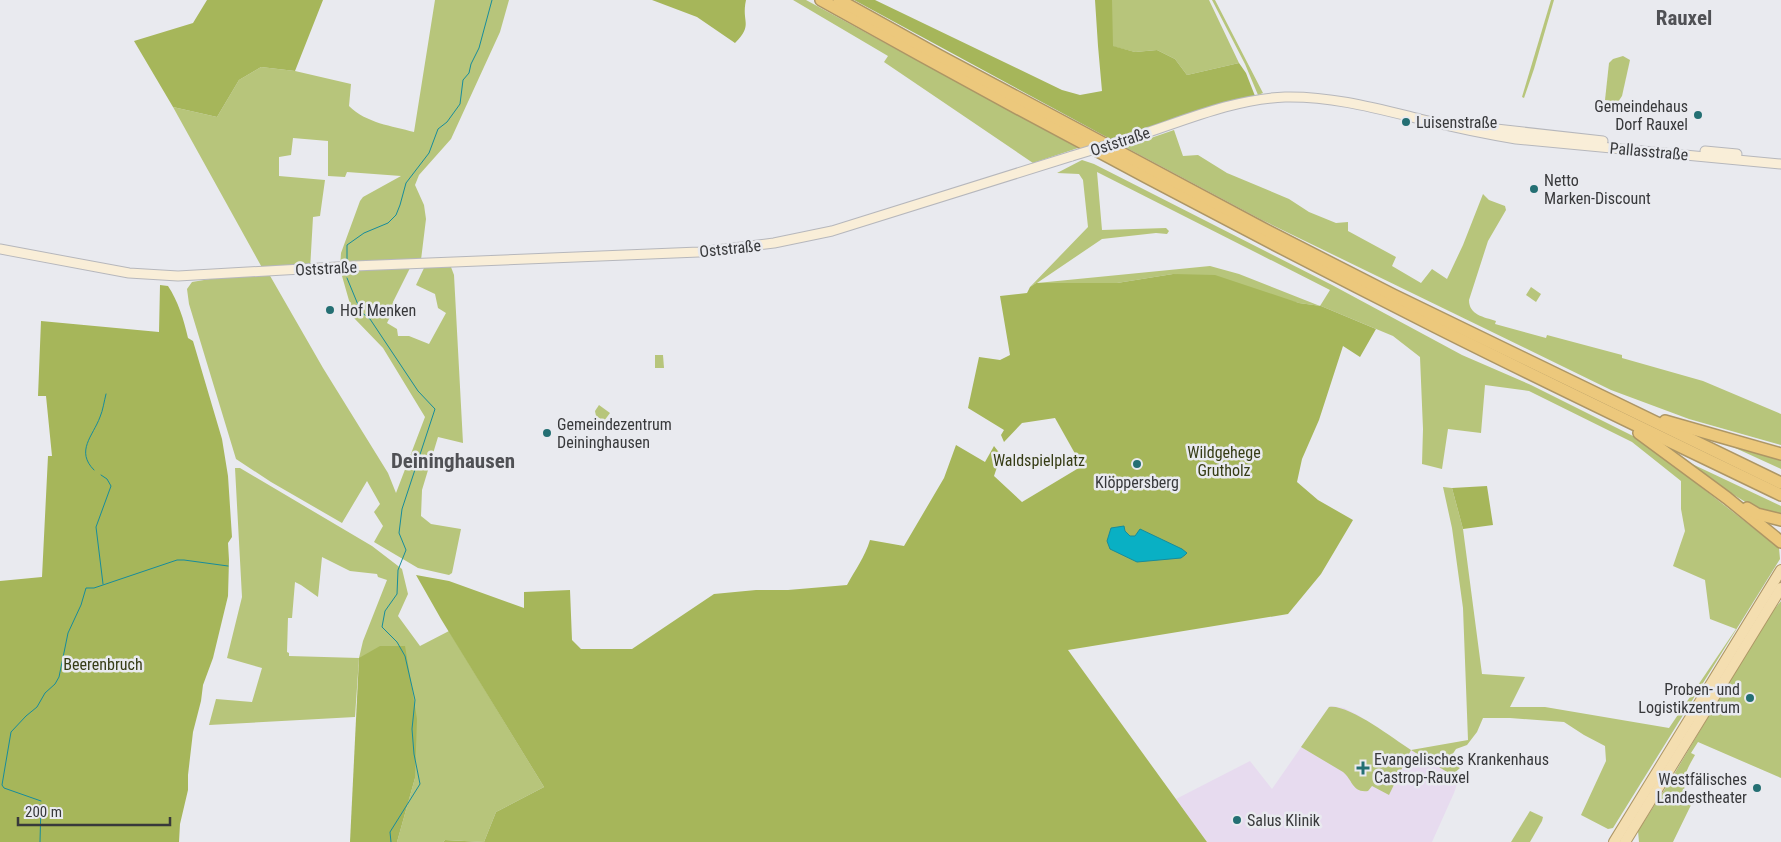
<svg xmlns="http://www.w3.org/2000/svg" width="1781" height="842" font-family="'Roboto Condensed',sans-serif">
<style>
.medical{fill:#e7dbef}
.green{fill:#b7c57b;fill-rule:evenodd}
.forest{fill:#a6b65a}
.water{fill:#09b0c4;stroke:#178c9b}
.lines{fill:none;stroke-linecap:round;stroke-linejoin:round}
.stream{stroke:#178c9b;stroke-width:1}
.secondary-casing{stroke:#b6b7bc;stroke-width:11}
.primary-casing{stroke:#ad9665;stroke-width:12}
.highway-casing{stroke:#ad9665;stroke-width:14}
.secondary{stroke:#f9eed8;stroke-width:9}
.primary{stroke:#f4deb0;stroke-width:10}
.highway{stroke:#ecc87c;stroke-width:11}
.secondary-bridge-casing{stroke:#b6b7bc;stroke-width:11;stroke-linecap:butt}
.secondary-bridge{stroke:#f9eed8;stroke-width:9}
.poi-dot{fill:#246f73;stroke:#e9eaef;stroke-width:2}
.labels{text-anchor:middle;stroke-width:5;stroke-linejoin:round;paint-order:stroke}
.poi-label{font-size:16px;fill:#38393b;stroke:#e9eaef;text-anchor:start}
.street-label{font-size:16px;fill:#38393b;stroke:#e9eaef}
.park-label{font-size:16px;fill:#363c15;stroke:#e9eaef}
.district-label{font-size:21px;font-weight:bold;fill:#505155;stroke:#e9eaef}
</style>
<rect width="100%" height="100%" fill="#e9eaef"/>
<path class="medical" d="M1332,706L1344,708L1358,715L1411,750L1452,775H1460L1454,793L1432,842H1207L1176,799L1250,761L1272,789L1329,707Z"/>
<g class="green">
<path d="M435,0H509L500,32L451,139L419,175L415,185L424,205L426,219L420,268H410L393,302L396,305L387,323L397,329L398,336H409L429,344L446,313L438,308L435,294L416,285L424,268L451,267L454,275L463,443L438,437L422,490L421,516L431,524L461,529L452,573L449,575L418,568L374,542L383,526L374,512L380,504L367,481L342,523L271,482L236,459L189,304L187,289L192,282L222,277L265,273L173,107L217,117L239,80L261,67L295,71L351,84L349,106C366,123 392,126 414,132ZM293,138L328,141V176L345,177L347,172L401,176L363,197L360,201L341,253L340,269L354,318L383,348L425,417L396,493L388,473L323,368L269,274L310,270L313,217L320,216L325,180L279,176V157L291,155Z"/>
<path d="M793,0H806L1078,148L1033,163L884,62L888,56Z"/>
<path d="M1112,0H1209L1239,63L1187,75L1175,59L1157,50L1135,52L1111,46Z"/>
<path d="M1212,0H1215L1263,93L1258,95L1245,64Z"/>
<path d="M1551,0H1554L1534,69L1524,98L1522,97Z"/>
<path d="M1623,56L1630,60L1622,96L1618,102L1605,100L1609,63L1613,59Z"/>
<path d="M1174,130L1183,156L1198,155L1227,173L1289,199L1309,212L1336,223L1348,222V231L1396,257L1392,266L1421,283L1432,269L1447,279L1463,245L1483,194L1489,200L1505,206L1506,210L1488,241L1469,300C1469,315 1484,317 1496,321L1495,324L1546,338L1547,335L1622,355V358L1703,381L1781,414V445L1689,419L1611,390L1262,220L1125,147Z"/>
<path d="M1082,160L1094,164L1332,285L1462,355L1531,385L1641,440L1779,548L1780,559L1613,828L1608,829L1581,815L1606,761L1605,746L1584,735L1564,722L1510,718H1483L1477,732L1467,745L1456,749L1450,758L1460,768L1452,775L1411,750L1389,795L1372,786L1368,791C1352,793 1353,780 1343,772L1301,747L1329,707C1349,704 1392,738 1411,750L1468,740L1463,608L1452,528L1443,487L1452,488L1463,529L1482,674L1525,677L1510,707H1545L1669,728L1736,629L1710,619L1705,580L1673,566L1685,531L1681,509V481L1632,442L1529,391L1485,385L1481,433L1448,429L1442,469L1422,464L1423,429L1420,357L1393,336L1321,306L1299,303L1173,274L1117,283H1036L1030,287L1088,227L1083,180L1079,174L1057,173ZM1097,172L1330,290L1320,306L1239,274L1210,266L1037,283L1102,239L1156,233L1167,234L1169,231L1166,228L1102,230Z"/>
<path d="M1531,287L1541,294L1536,302L1526,295Z"/>
<path d="M655,355H663L664,368H655Z"/>
<path d="M599,405L610,413L604,421L596,416L595,411Z"/>
<path d="M1720,441L1781,458V469Z"/>
<path d="M1690,463L1781,506V515C1747,510 1717,482 1690,463Z"/>
<path d="M235,468H240L372,546L402,569L408,594L398,616L420,646L449,631L544,787L496,812L484,842L445,840L443,842H397L415,778L359,658L355,717L209,725L216,699L252,702L262,668L227,658L242,597ZM322,557L350,571L377,574L378,577L387,580L363,641L359,658L289,656V653L287,652L288,618H292L295,582L301,585L318,597Z"/>
<path d="M1781,601V778L1698,742L1691,753L1695,755C1684,774 1679,784 1691,805L1673,842H1639L1638,831L1670,781L1767,618Z"/>
<path d="M1530,811L1543,817L1542,821L1530,842H1511Z"/>
</g>
<g class="forest">
<path d="M207,0H323L295,71L261,67L239,80L217,117L173,107L134,41L193,23Z"/>
<path d="M652,0H746C741,23 754,24 735,43L697,17Z"/>
<path d="M854,0H875L1062,90L1080,95L1102,91L1098,46L1095,0H1112L1113,46L1135,52L1157,50L1175,59L1187,75L1239,63L1246,73L1255,96L1224,103L1112,140Z"/>
<path d="M1173,274L1215,275L1299,303L1321,306L1376,329L1360,357L1343,346L1319,420L1302,459L1297,482L1318,500L1353,520L1321,574L1288,614L1068,650L1207,842H443L445,840L484,842L496,812L544,787L441,619L416,575L449,581L524,608V592L570,590L572,640L581,649H632L714,594L756,590H788L847,585C855,570 865,557 870,540L904,546L944,478L956,445L985,462L994,446L1001,455L994,476L1022,502L1082,466L1055,418L1022,423L1004,442L1001,435L1004,430L968,408L979,357L1000,360L1010,355L1000,296L1027,293L1030,287L1036,283H1117Z"/>
<path d="M160,285L168,286C178,301 184,320 188,338L193,341L222,439L228,476L232,537L228,543L229,560L228,596L213,658L203,685L201,701L193,732L188,775V790L180,824L179,842H0V581L42,577L48,456H52L46,396H38L41,321L159,332Z"/>
<path d="M1487,486L1493,525L1463,529L1452,488Z"/>
<path d="M380,646H405L417,719L415,778L397,842H350L359,658Z"/>
</g>
<path class="water" d="M1124,526L1125,531L1130,536H1135L1140,529L1182,549L1187,553L1185,555L1181,558L1137,562L1110,549L1107,541L1111,528Z"/>
<g class="lines">
<g class="stream">
<path d="M347,261V245L364,233L388,223L396,215L400,205L406,183L429,153L438,129L447,122L460,104L463,80L469,73L471,64L479,48L492,0"/>
<path d="M347,278L361,312L370,319L418,391L435,409L402,509L399,533L406,550L398,570L397,594L385,611L382,627L397,642L405,656L415,700L412,729L414,754L420,784L390,832L391,842"/>
<path d="M94,470C75,451 93,436 100,417C103,410 104,402 106,394"/>
<path d="M101,475L107,479L111,486L96,527L103,584"/>
<path d="M41,801L4,788L2,785L11,732L26,716L37,707L45,693L55,684L59,677L68,633L81,605L86,588H94L177,560H184L228,566"/>
<path d="M40,842L41,805"/>
</g>
<g class="secondary-casing">
<g id="secondary">
<path d="M1469,126L1603,141"/>
<path d="M1128,139C1179,123 1231,99 1285,97C1331,96 1375,108 1420,119C1452,127 1484,134 1516,139L1781,164"/>
<path d="M1705,151L1737,154"/>
<path d="M0,249L129,273L178,276L354,266L699,252L774,243L832,231L1072,156"/>
</g>
</g>
<g class="primary-casing">
<g id="primary">
<path d="M1614,842L1781,570"/>
<path d="M1625,842L1781,588"/>
</g>
</g>
<g class="highway-casing">
<g id="highway">
<path d="M821,0C1023,113 1228,222 1434,326C1549,384 1665,439 1781,495"/>
<path d="M839,0L940,56L1264,229L1393,295L1781,483"/>
<path d="M1665,421L1781,454"/>
<path d="M1639,433L1727,498L1781,542"/>
<path d="M1747,508L1757,514L1781,520"/>
</g>
</g>
<use href="#secondary" class="secondary"/>
<use href="#primary" class="primary"/>
<use href="#highway" class="highway"/>
<g class="secondary-bridge-casing">
<path id="secondary-bridge" d="M1072,156L1128,139"/>
</g>
<use href="#secondary-bridge" class="secondary-bridge"/>
</g>
<g class="poi-dot">
<circle cx="1698" cy="115" r="5"/>
<circle cx="1406" cy="122" r="5"/>
<circle cx="1534" cy="189" r="5"/>
<circle cx="330" cy="310" r="5"/>
<circle cx="547" cy="433" r="5"/>
<circle cx="1137" cy="464" r="5"/>
<circle cx="1750" cy="698" r="5"/>
<path d="M1360.5 760.5h5v5h5v5h-5v5h-5v-5h-5v-5h5z"/>
<circle cx="1757" cy="788" r="5"/>
<circle cx="1237" cy="820" r="5"/>
</g>
<g class="labels">
<g class="poi-label">
<text x="1688" y="112" text-anchor="end">Gemeindehaus<tspan x="1688" dy="18">Dorf Rauxel</tspan></text>
<text x="1416" y="128">Luisenstraße</text>
<text x="1544" y="186">Netto<tspan x="1544" dy="18">Marken-Discount</tspan></text>
<text x="340" y="316">Hof Menken</text>
<text x="557" y="430">Gemeindezentrum<tspan x="557" dy="18">Deininghausen</tspan></text>
<text x="1137" y="488" text-anchor="middle">Klöppersberg</text>
<text x="1740" y="695" text-anchor="end">Proben- und<tspan x="1740" dy="18">Logistikzentrum</tspan></text>
<text x="1374" y="765">Evangelisches Krankenhaus<tspan x="1374" dy="18">Castrop-Rauxel</tspan></text>
<text x="1747" y="785" text-anchor="end">Westfälisches<tspan x="1747" dy="18">Landestheater</tspan></text>
<text x="1247" y="826">Salus Klinik</text>
</g>
<g class="street-label">
<text transform="translate(1120 141) rotate(-18)" y="6">Oststraße</text>
<text transform="translate(1649 151) rotate(5)" y="6">Pallasstraße</text>
<text transform="translate(730 248) rotate(-6)" y="6">Oststraße</text>
<text transform="translate(326 268) rotate(-3)" y="6">Oststraße</text>
</g>
<g class="park-label">
<text x="1224" y="458">Wildgehege<tspan x="1224" dy="18">Grutholz</tspan></text>
<text x="1039" y="466">Waldspielplatz</text>
<text x="103" y="670">Beerenbruch</text>
</g>
<g class="district-label">
<text x="1684" y="25">Rauxel</text>
<text x="453" y="468">Deininghausen</text>
</g>
</g>
<path d="M18 817v8h152v-8" fill="none" stroke="#38393b" stroke-width="2.5"/>
<text x="25" y="817" font-size="15" fill="#38393b" stroke="#e9eaef" stroke-width="4" paint-order="stroke">200 m</text>
</svg>
